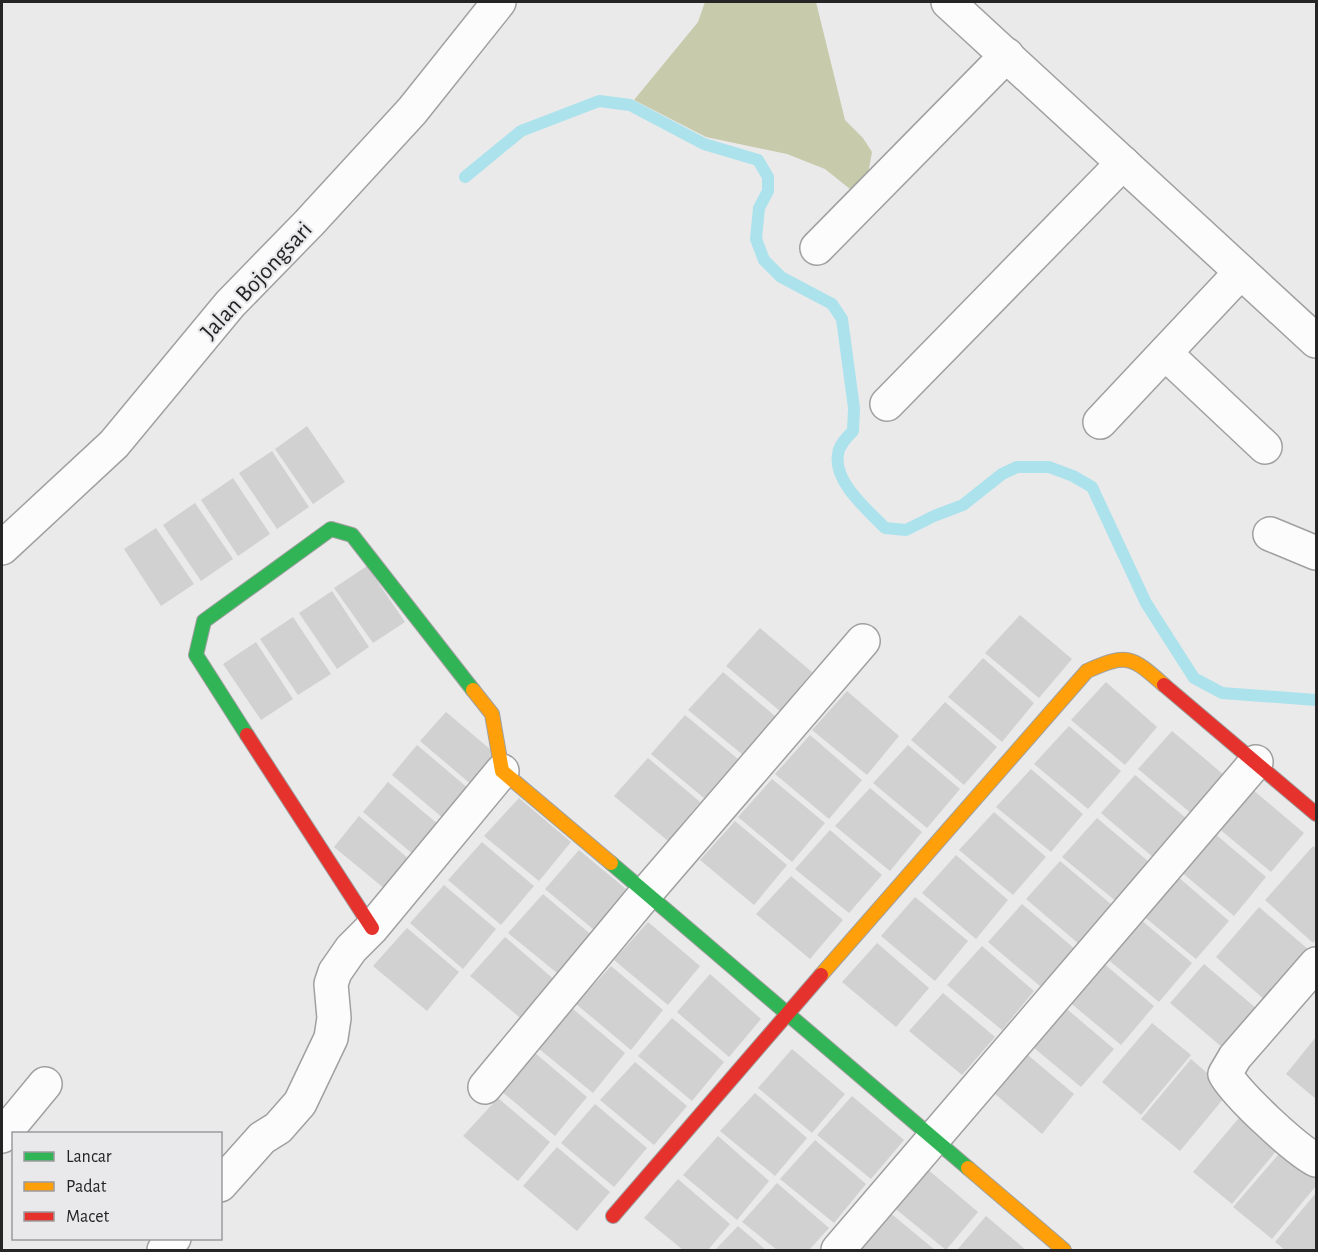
<svg xmlns="http://www.w3.org/2000/svg" width="1318" height="1252" font-family="'Alegreya Sans',sans-serif">
<style>
.forest{fill:#c7caab}
.lines{fill:none;stroke-linecap:round;stroke-linejoin:round}
.stream{stroke:#ace2ec;stroke-width:12}
.building{fill:#d1d1d2}
.street-casing{stroke:#a0a0a1;stroke-width:36}
.fast-casing{stroke:#a0a0a1;stroke-width:16}
.slow-casing{stroke:#a0a0a1;stroke-width:16}
.jam-casing{stroke:#a0a0a1;stroke-width:16}
.street{stroke:#fcfcfc;stroke-width:33}
.fast{stroke:#30b455;stroke-width:14}
.slow{stroke:#ff9f0a;stroke-width:14}
.jam{stroke:#e5322d;stroke-width:14}
.labels{text-anchor:middle;stroke-width:4.5;stroke-linejoin:round;paint-order:stroke}
.street-label{font-size:24px;fill:#252526;stroke:#e9e9ec}
</style>
<rect width="100%" height="100%" fill="#eaeaeb"/>
<path class="forest" d="M705,2H816L845,120L863,138L872,152L866,185L850,189L825,169L787,154L706,137L634,100L698,22Z"/>
<g class="lines">
<path class="stream" d="M465,177L521,131L599,101L630,105L704,144L758,160L768,177V191L759,208L756,239L764,260L781,277L832,304L842,319L854,408L853,431C847,437 839,445 838,454C833,482 868,510 885,528L906,530L934,516L963,505L1002,474L1017,467H1049L1073,476L1092,487L1146,603L1194,678L1222,693L1316,700"/>
</g>
<g class="building">
<path d="M307,426L345,482L313,504L275,449Z"/>
<path d="M272,451L309,507L277,529L239,473Z"/>
<path d="M233,478L270,534L238,556L201,500Z"/>
<path d="M195,503L233,559L201,581L163,525Z"/>
<path d="M156,528L194,584L161,606L124,549Z"/>
<path d="M367,566L405,622L373,643L334,588Z"/>
<path d="M332,591L369,647L337,669L299,613Z"/>
<path d="M1020,615L1072,659L1039,698L985,653Z"/>
<path d="M293,617L331,674L298,695L260,639Z"/>
<path d="M760,628L812,672L780,711L726,666Z"/>
<path d="M256,642L293,699L261,720L223,664Z"/>
<path d="M983,658L1034,703L1002,742L948,697Z"/>
<path d="M723,672L775,716L743,755L688,710Z"/>
<path d="M1106,682L1157,727L1125,765L1071,720Z"/>
<path d="M847,691L899,736L867,775L812,730Z"/>
<path d="M945,702L997,747L964,785L911,740Z"/>
<path d="M446,712L497,755L472,785L420,741Z"/>
<path d="M685,715L738,759L704,798L651,754Z"/>
<path d="M1069,726L1121,771L1088,809L1034,764Z"/>
<path d="M1172,731L1224,775L1192,814L1138,769Z"/>
<path d="M810,735L862,780L829,819L775,774Z"/>
<path d="M417,745L469,789L444,819L392,775Z"/>
<path d="M908,745L960,789L927,828L873,783Z"/>
<path d="M648,758L700,802L668,841L614,796Z"/>
<path d="M1031,769L1083,814L1051,852L996,807Z"/>
<path d="M1135,775L1187,819L1154,858L1101,813Z"/>
<path d="M772,779L825,823L792,862L738,817Z"/>
<path d="M388,782L439,825L414,855L363,812Z"/>
<path d="M870,788L922,832L890,871L835,826Z"/>
<path d="M1252,789L1304,833L1271,872L1217,827Z"/>
<path d="M519,798L571,842L539,881L484,836Z"/>
<path d="M994,812L1046,857L1013,895L959,850Z"/>
<path d="M359,816L410,860L385,889L334,847Z"/>
<path d="M1097,818L1149,862L1117,902L1062,857Z"/>
<path d="M735,821L787,865L754,905L700,860Z"/>
<path d="M830,830L882,875L849,913L795,869Z"/>
<path d="M1214,833L1266,877L1234,916L1180,871Z"/>
<path d="M482,842L534,886L501,925L448,880Z"/>
<path d="M1313,846L1316,848V939L1313,943L1265,900Z"/>
<path d="M579,850L632,894L599,934L545,889Z"/>
<path d="M956,855L1008,900L976,939L922,893Z"/>
<path d="M1060,861L1112,905L1079,944L1026,899Z"/>
<path d="M791,876L843,920L810,959L756,914Z"/>
<path d="M1177,876L1229,921L1196,959L1142,915Z"/>
<path d="M444,885L496,929L463,969L410,923Z"/>
<path d="M543,894L595,938L562,977L508,933Z"/>
<path d="M915,897L968,941L935,981L881,936Z"/>
<path d="M1022,904L1075,949L1041,987L988,942Z"/>
<path d="M1259,907L1309,950L1266,1001L1216,957Z"/>
<path d="M1140,919L1192,963L1159,1002L1105,957Z"/>
<path d="M648,922L700,966L668,1005L614,960Z"/>
<path d="M407,928L459,972L427,1011L373,966Z"/>
<path d="M505,937L557,982L524,1021L470,976Z"/>
<path d="M877,943L929,988L896,1027L842,982Z"/>
<path d="M982,946L1034,991L1002,1030L947,985Z"/>
<path d="M1102,962L1154,1006L1121,1045L1067,1000Z"/>
<path d="M1204,964L1257,1009L1223,1048L1170,1003Z"/>
<path d="M611,966L663,1010L631,1050L576,1004Z"/>
<path d="M710,974L761,1019L729,1057L677,1012Z"/>
<path d="M943,993L995,1037L962,1075L909,1031Z"/>
<path d="M1061,1004L1114,1049L1081,1087L1027,1042Z"/>
<path d="M573,1009L625,1053L593,1093L538,1048Z"/>
<path d="M672,1018L724,1062L692,1101L638,1056Z"/>
<path d="M1152,1023L1191,1055L1141,1115L1102,1082Z"/>
<path d="M1316,1037V1099L1286,1074Z"/>
<path d="M792,1049L845,1094L812,1133L758,1088Z"/>
<path d="M1022,1050L1074,1094L1042,1134L988,1088Z"/>
<path d="M535,1053L587,1097L555,1136L501,1091Z"/>
<path d="M1191,1059L1229,1092L1180,1151L1141,1119Z"/>
<path d="M635,1062L687,1106L654,1145L600,1100Z"/>
<path d="M755,1093L807,1138L775,1176L720,1131Z"/>
<path d="M852,1096L904,1140L871,1179L817,1135Z"/>
<path d="M498,1098L550,1142L518,1181L463,1136Z"/>
<path d="M595,1104L647,1148L614,1187L561,1143Z"/>
<path d="M1244,1112L1282,1144L1232,1204L1193,1172Z"/>
<path d="M718,1136L769,1181L737,1220L683,1175Z"/>
<path d="M815,1140L866,1184L834,1223L780,1179Z"/>
<path d="M557,1147L610,1192L577,1231L523,1186Z"/>
<path d="M1284,1148L1316,1175V1186L1272,1239L1233,1207Z"/>
<path d="M926,1168L978,1212L946,1250L892,1206Z"/>
<path d="M678,1179L730,1224L708,1250H683L644,1218Z"/>
<path d="M777,1183L829,1228L809,1250H777L742,1222Z"/>
<path d="M1316,1193V1250H1285L1275,1242Z"/>
<path d="M889,1212L935,1250H855Z"/>
<path d="M986,1216L1026,1250H957Z"/>
<path d="M738,1226L766,1250H715Z"/>
</g>
<g class="lines">
<g class="street-casing">
<g id="street">
<path d="M948,2L1316,341"/>
<path d="M817,248L1007,55"/>
<path d="M1165,353L1265,447"/>
<path d="M887,404L1123,163"/>
<path d="M1100,422L1241,272"/>
<path d="M1270,534L1316,553"/>
<path d="M2,548L114,444L230,304L309,223L412,111L499,2"/>
<path d="M1316,964L1235,1057L1225,1074C1238,1096 1294,1148 1316,1160"/>
<path d="M485,1087L647,892L863,641"/>
<path d="M2,1136L45,1084"/>
<path d="M220,1185L262,1138L278,1128L300,1103L331,1038L334,1018L331,984L335,972L351,949L372,928L502,771"/>
<path d="M164,1250L174,1238"/>
<path d="M838,1250L1256,762"/>
</g>
</g>
<g class="fast-casing">
<g id="fast">
<path d="M247,735L196,655L204,621L331,529L352,535L473,690"/>
<path d="M611,863L968,1168"/>
</g>
</g>
<g class="slow-casing">
<g id="slow">
<path d="M473,690L492,714L502,771L611,863"/>
<path d="M821,975L1087,671C1128,653 1131,656 1164,685"/>
<path d="M968,1168L1064,1250"/>
</g>
</g>
<g class="jam-casing">
<g id="jam">
<path d="M1164,685L1316,814"/>
<path d="M247,735L372,928"/>
<path d="M613,1216L821,975"/>
</g>
</g>
<use href="#street" class="street"/>
<use href="#fast" class="fast"/>
<use href="#slow" class="slow"/>
<use href="#jam" class="jam"/>
</g>
<g class="labels">
<g class="street-label">
<text transform="translate(256 280) rotate(-47)" y="8">Jalan Bojongsari</text>
</g>
</g>
<rect width="1318" height="1252" fill="none" stroke="#252526" stroke-width="6"/>
<rect x="12" y="1132" width="210" height="108" fill="#e9e9ec" stroke="#9b9b9d" stroke-width="1.5"/>
<rect x="24" y="1152" width="30" height="9" fill="#30b455" stroke="#9b9b9d" stroke-width="1.5"/>
<text x="66" y="1162" font-size="18" fill="#252526">Lancar</text>
<rect x="24" y="1182" width="30" height="9" fill="#ff9f0a" stroke="#9b9b9d" stroke-width="1.5"/>
<text x="66" y="1192" font-size="18" fill="#252526">Padat</text>
<rect x="24" y="1212" width="30" height="9" fill="#e5322d" stroke="#9b9b9d" stroke-width="1.5"/>
<text x="66" y="1222" font-size="18" fill="#252526">Macet</text>
</svg>
